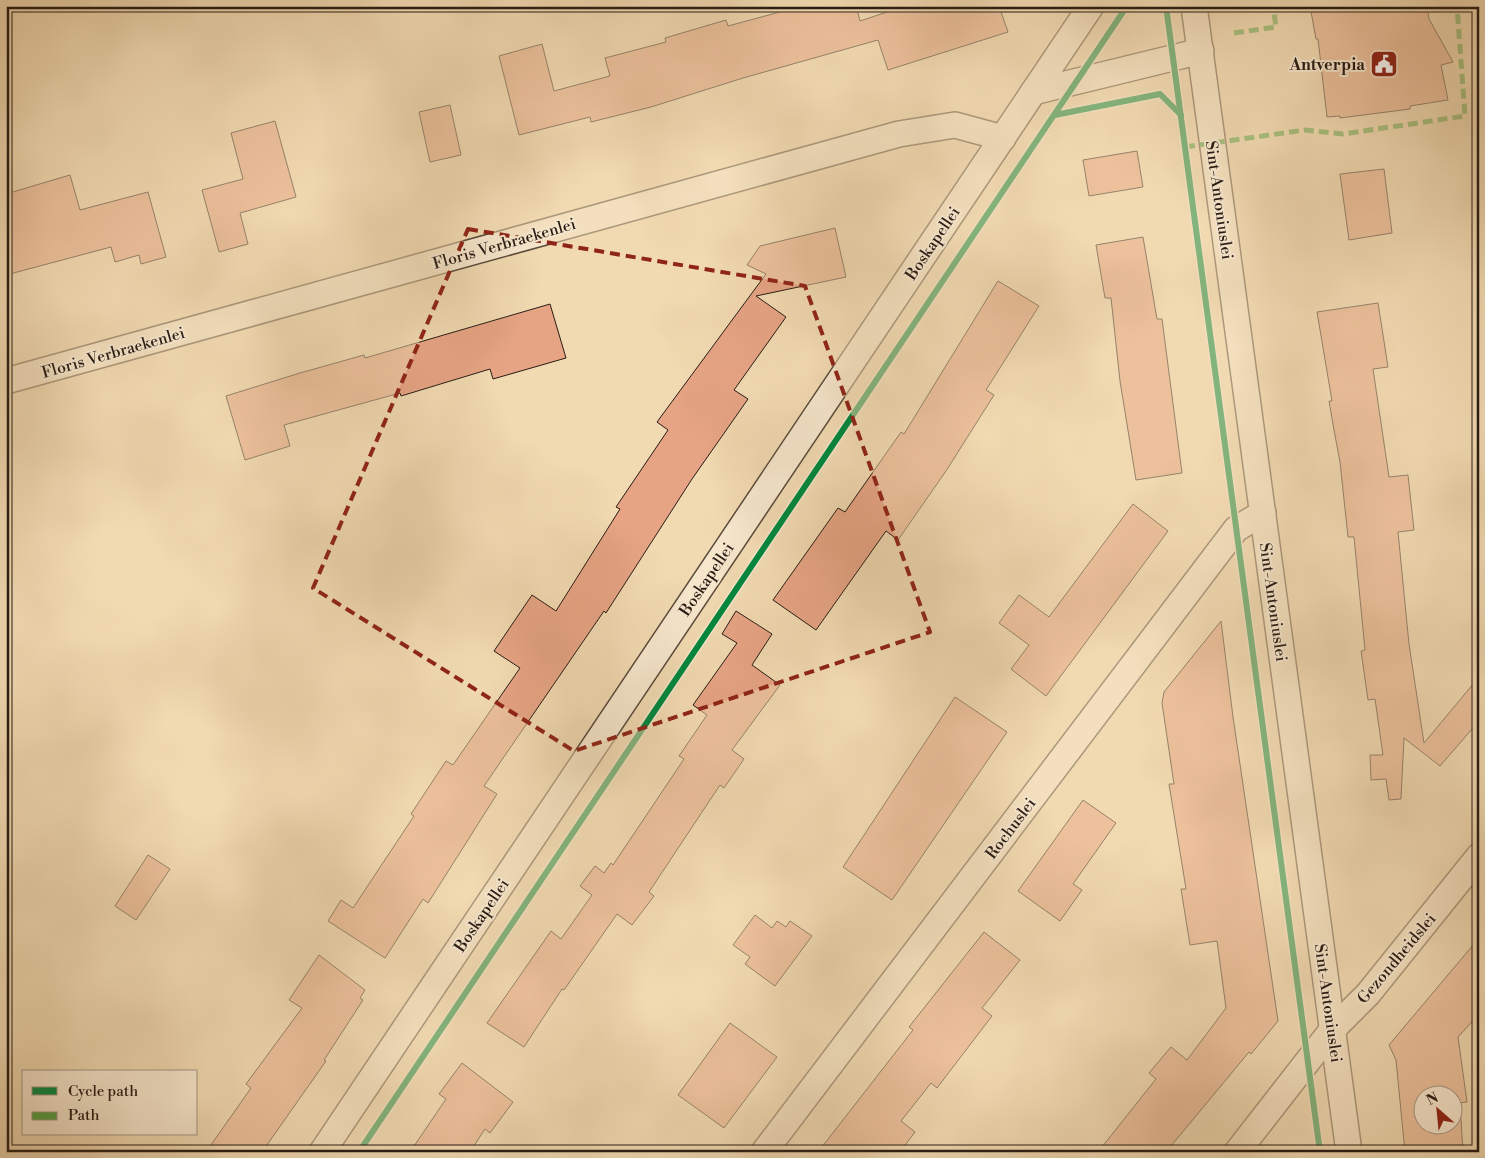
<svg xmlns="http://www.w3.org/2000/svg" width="1485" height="1158" font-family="'Libre Bodoni',serif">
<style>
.building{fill:#e6a484;stroke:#281c15;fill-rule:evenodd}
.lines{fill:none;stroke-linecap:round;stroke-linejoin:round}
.street-casing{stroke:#5a4b3c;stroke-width:28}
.street{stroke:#f6e6cc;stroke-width:25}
.quiet{stroke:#51a140;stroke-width:5;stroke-dasharray:10 5;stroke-linecap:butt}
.cycleway-casing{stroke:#f6e6cc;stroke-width:9}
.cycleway{stroke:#00873e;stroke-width:6}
.marked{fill:none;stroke:#8f2418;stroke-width:4;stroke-dasharray:10 6;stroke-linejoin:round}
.labels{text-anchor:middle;stroke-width:4;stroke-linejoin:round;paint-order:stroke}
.poi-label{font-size:16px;font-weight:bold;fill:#281c15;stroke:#f6e6cc;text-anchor:end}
.street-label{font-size:16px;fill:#281c15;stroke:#f6e6cc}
</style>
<rect width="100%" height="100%" fill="#f1d9b1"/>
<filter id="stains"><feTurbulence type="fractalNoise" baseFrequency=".004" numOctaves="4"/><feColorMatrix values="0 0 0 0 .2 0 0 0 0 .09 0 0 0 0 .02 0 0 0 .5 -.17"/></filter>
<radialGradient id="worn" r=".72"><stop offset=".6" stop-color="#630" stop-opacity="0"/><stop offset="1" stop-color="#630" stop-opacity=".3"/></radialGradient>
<g class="building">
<path d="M802,6H856L860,21L905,6H999L1008,32L888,70L878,40L743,78L651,107L591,122L590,117L519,135L499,56L542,44L554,91L610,76L605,58L666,42L665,38L726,20L728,26Z"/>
<path d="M1310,6H1427L1429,19L1453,62L1441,65L1448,100L1410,106V109L1340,118V116L1327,117L1318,39H1316Z"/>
<path d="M450,105L461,155L430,162L419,112Z"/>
<path d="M275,121L296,197L240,213L248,244L219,252L202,190L243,179L231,133Z"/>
<path d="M1137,151L1143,187L1089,196L1083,160Z"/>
<path d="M1384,169L1392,233L1349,240L1340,174Z"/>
<path d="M70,175L80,210L148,192L166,257L141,264L139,255L115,262L111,247L6,275V194Z"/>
<path d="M835,228L846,277L756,296L786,317L734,390L748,399L692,479L606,613L604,611L484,786L497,794L428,903L423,899L385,958L328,921L341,900L353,908L414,816L411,814L446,761L453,765L520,668L494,651L532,595L556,611L620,509L616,507L668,430L657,422L766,274L747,265L760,246Z"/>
<path d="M1143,237L1157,319H1162L1182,473L1136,480L1120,381L1111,298H1105L1096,245Z"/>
<path d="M998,281L1039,306L986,390L994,395L946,471L898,540L886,531L816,630L773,600L838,508L845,512L901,432L904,434Z"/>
<path d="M1378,303L1388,367L1373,369L1389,477L1408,475L1414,530L1398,532L1409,644L1424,743L1479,677V721L1440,766L1404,738L1401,799L1389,800L1386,779L1371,780L1370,755H1383L1375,699L1368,700L1361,651L1365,650L1354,537H1348L1340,462L1334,430L1329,401H1332L1317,312Z"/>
<path d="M550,304L566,358L493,379L490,369L401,396L400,393L284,425L290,446L245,460L226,396L300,373L364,355L365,358Z"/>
<path d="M1133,504L1168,531L1046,696L1011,669L1029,645L999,623L1019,595L1049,617Z"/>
<path d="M736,611L772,634L752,665L780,685L732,750L744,759L724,788L720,785L649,892L654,896L632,925L617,914L564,990L562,989L524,1047L487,1023L551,931L561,939L592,895L580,886L595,866L604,873L611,863L613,865L684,759L679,756L707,715L693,705L737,643L722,634Z"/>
<path d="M1221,621L1233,717L1278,1021L1251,1054L1249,1052L1166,1152H1098L1156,1079L1149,1073L1171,1047L1187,1060L1226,1008L1217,941L1190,945L1181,889H1186L1169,784H1174L1162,703L1164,692Z"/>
<path d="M955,697L1007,732L892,900L843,867Z"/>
<path d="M1083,800L1116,823L1073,884L1082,890L1060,921L1018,891Z"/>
<path d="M148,855L170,869L136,920L115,906Z"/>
<path d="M755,915L772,928L777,921L786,927L790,921L812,936L775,986L745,964L750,957L733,945Z"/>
<path d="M984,932L1020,960L982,1008L992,1016L937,1088L931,1083L901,1121L915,1132L900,1152H818L913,1030L909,1027Z"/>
<path d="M1479,938V1014L1458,1037L1467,1102L1460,1103L1463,1152H1405L1396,1060L1389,1045ZM1422,1096H1452V1126H1422Z"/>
<path d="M319,955L365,990L360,998L363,1000L324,1060L326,1061L262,1152H206L251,1088L246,1084L302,1008L289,1000Z"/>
<path d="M730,1023L777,1057L724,1128L678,1095Z"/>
<path d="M462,1063L513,1102L490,1133L485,1129L470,1152H410L446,1099L439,1094Z"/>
</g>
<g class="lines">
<g class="street-casing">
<g id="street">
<path d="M1194,6L1349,1152"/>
<path d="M1033,92L1201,51"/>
<path d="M6,381L899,134L955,125L1003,138"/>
<path d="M322,1152L1091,6"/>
<path d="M764,1152L1236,529L1263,513"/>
<path d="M1237,1152L1332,1030L1368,994L1479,856"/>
</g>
</g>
<use href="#street" class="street"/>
<g class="quiet">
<path d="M1234,33L1276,27L1273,6"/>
<path d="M1185,147L1305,130L1343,134L1465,116L1457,6"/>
</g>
<g class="cycleway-casing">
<g id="cycleway">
<path d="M1166,6L1320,1152"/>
<path d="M1055,115L1160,94L1181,115"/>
<path d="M359,1152L1127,6"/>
</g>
</g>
<use href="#cycleway" class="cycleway"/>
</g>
<path d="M0 0H1485V1158H0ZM468,229L805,286L930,632L574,751L313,588Z" fill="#f1d9b1" fill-opacity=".55" fill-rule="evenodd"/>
<path class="marked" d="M468,229L805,286L930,632L574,751L313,588Z"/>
<defs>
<g id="civic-square" transform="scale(1.4375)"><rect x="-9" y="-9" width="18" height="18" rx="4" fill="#8f2418" stroke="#f6e6cc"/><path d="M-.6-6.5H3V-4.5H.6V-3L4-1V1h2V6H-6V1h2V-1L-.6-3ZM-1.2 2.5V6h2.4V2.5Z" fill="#fff"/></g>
</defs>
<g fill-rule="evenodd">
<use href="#civic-square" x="1384" y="64"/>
</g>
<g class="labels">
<g class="poi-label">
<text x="1365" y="70">Antverpia</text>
</g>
<g class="street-label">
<text transform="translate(1220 200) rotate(82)" y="6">Sint-Antoniuslei</text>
<text transform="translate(504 243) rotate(-16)" y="6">Floris Verbraekenlei</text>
<text transform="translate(932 243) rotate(-56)" y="6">Boskapellei</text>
<text transform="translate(113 352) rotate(-16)" y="6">Floris Verbraekenlei</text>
<text transform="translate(706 579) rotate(-56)" y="6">Boskapellei</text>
<text transform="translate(1274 602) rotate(82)" y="6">Sint-Antoniuslei</text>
<text transform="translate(1010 828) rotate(-53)" y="6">Rochuslei</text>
<text transform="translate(481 915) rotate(-56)" y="6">Boskapellei</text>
<text transform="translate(1396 958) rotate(-50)" y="6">Gezondheidslei</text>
<text transform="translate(1329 1003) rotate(82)" y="6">Sint-Antoniuslei</text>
</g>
</g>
<rect width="1485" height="1158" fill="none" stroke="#f1d9b1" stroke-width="25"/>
<rect x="8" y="8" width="1470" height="1143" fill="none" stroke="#281c15" stroke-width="2.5"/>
<rect x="12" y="12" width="1460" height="1133" fill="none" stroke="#281c15"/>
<rect x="22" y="1070" width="175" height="65" fill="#f6e6cc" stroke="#a49583"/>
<rect x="32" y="1087" width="25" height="8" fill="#00873e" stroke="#a49583"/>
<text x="68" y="1096" font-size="15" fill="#281c15">Cycle path</text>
<rect x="32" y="1112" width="25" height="8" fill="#51a140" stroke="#a49583"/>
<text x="68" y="1120" font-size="15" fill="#281c15">Path</text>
<g transform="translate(1438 1110) rotate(333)"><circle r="24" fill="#f6e6cc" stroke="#a49583"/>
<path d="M0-4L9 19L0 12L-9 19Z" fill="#8f2418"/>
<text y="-8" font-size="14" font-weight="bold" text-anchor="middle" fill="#281c15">N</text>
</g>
<rect width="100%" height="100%" filter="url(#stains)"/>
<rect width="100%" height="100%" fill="url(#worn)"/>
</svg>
